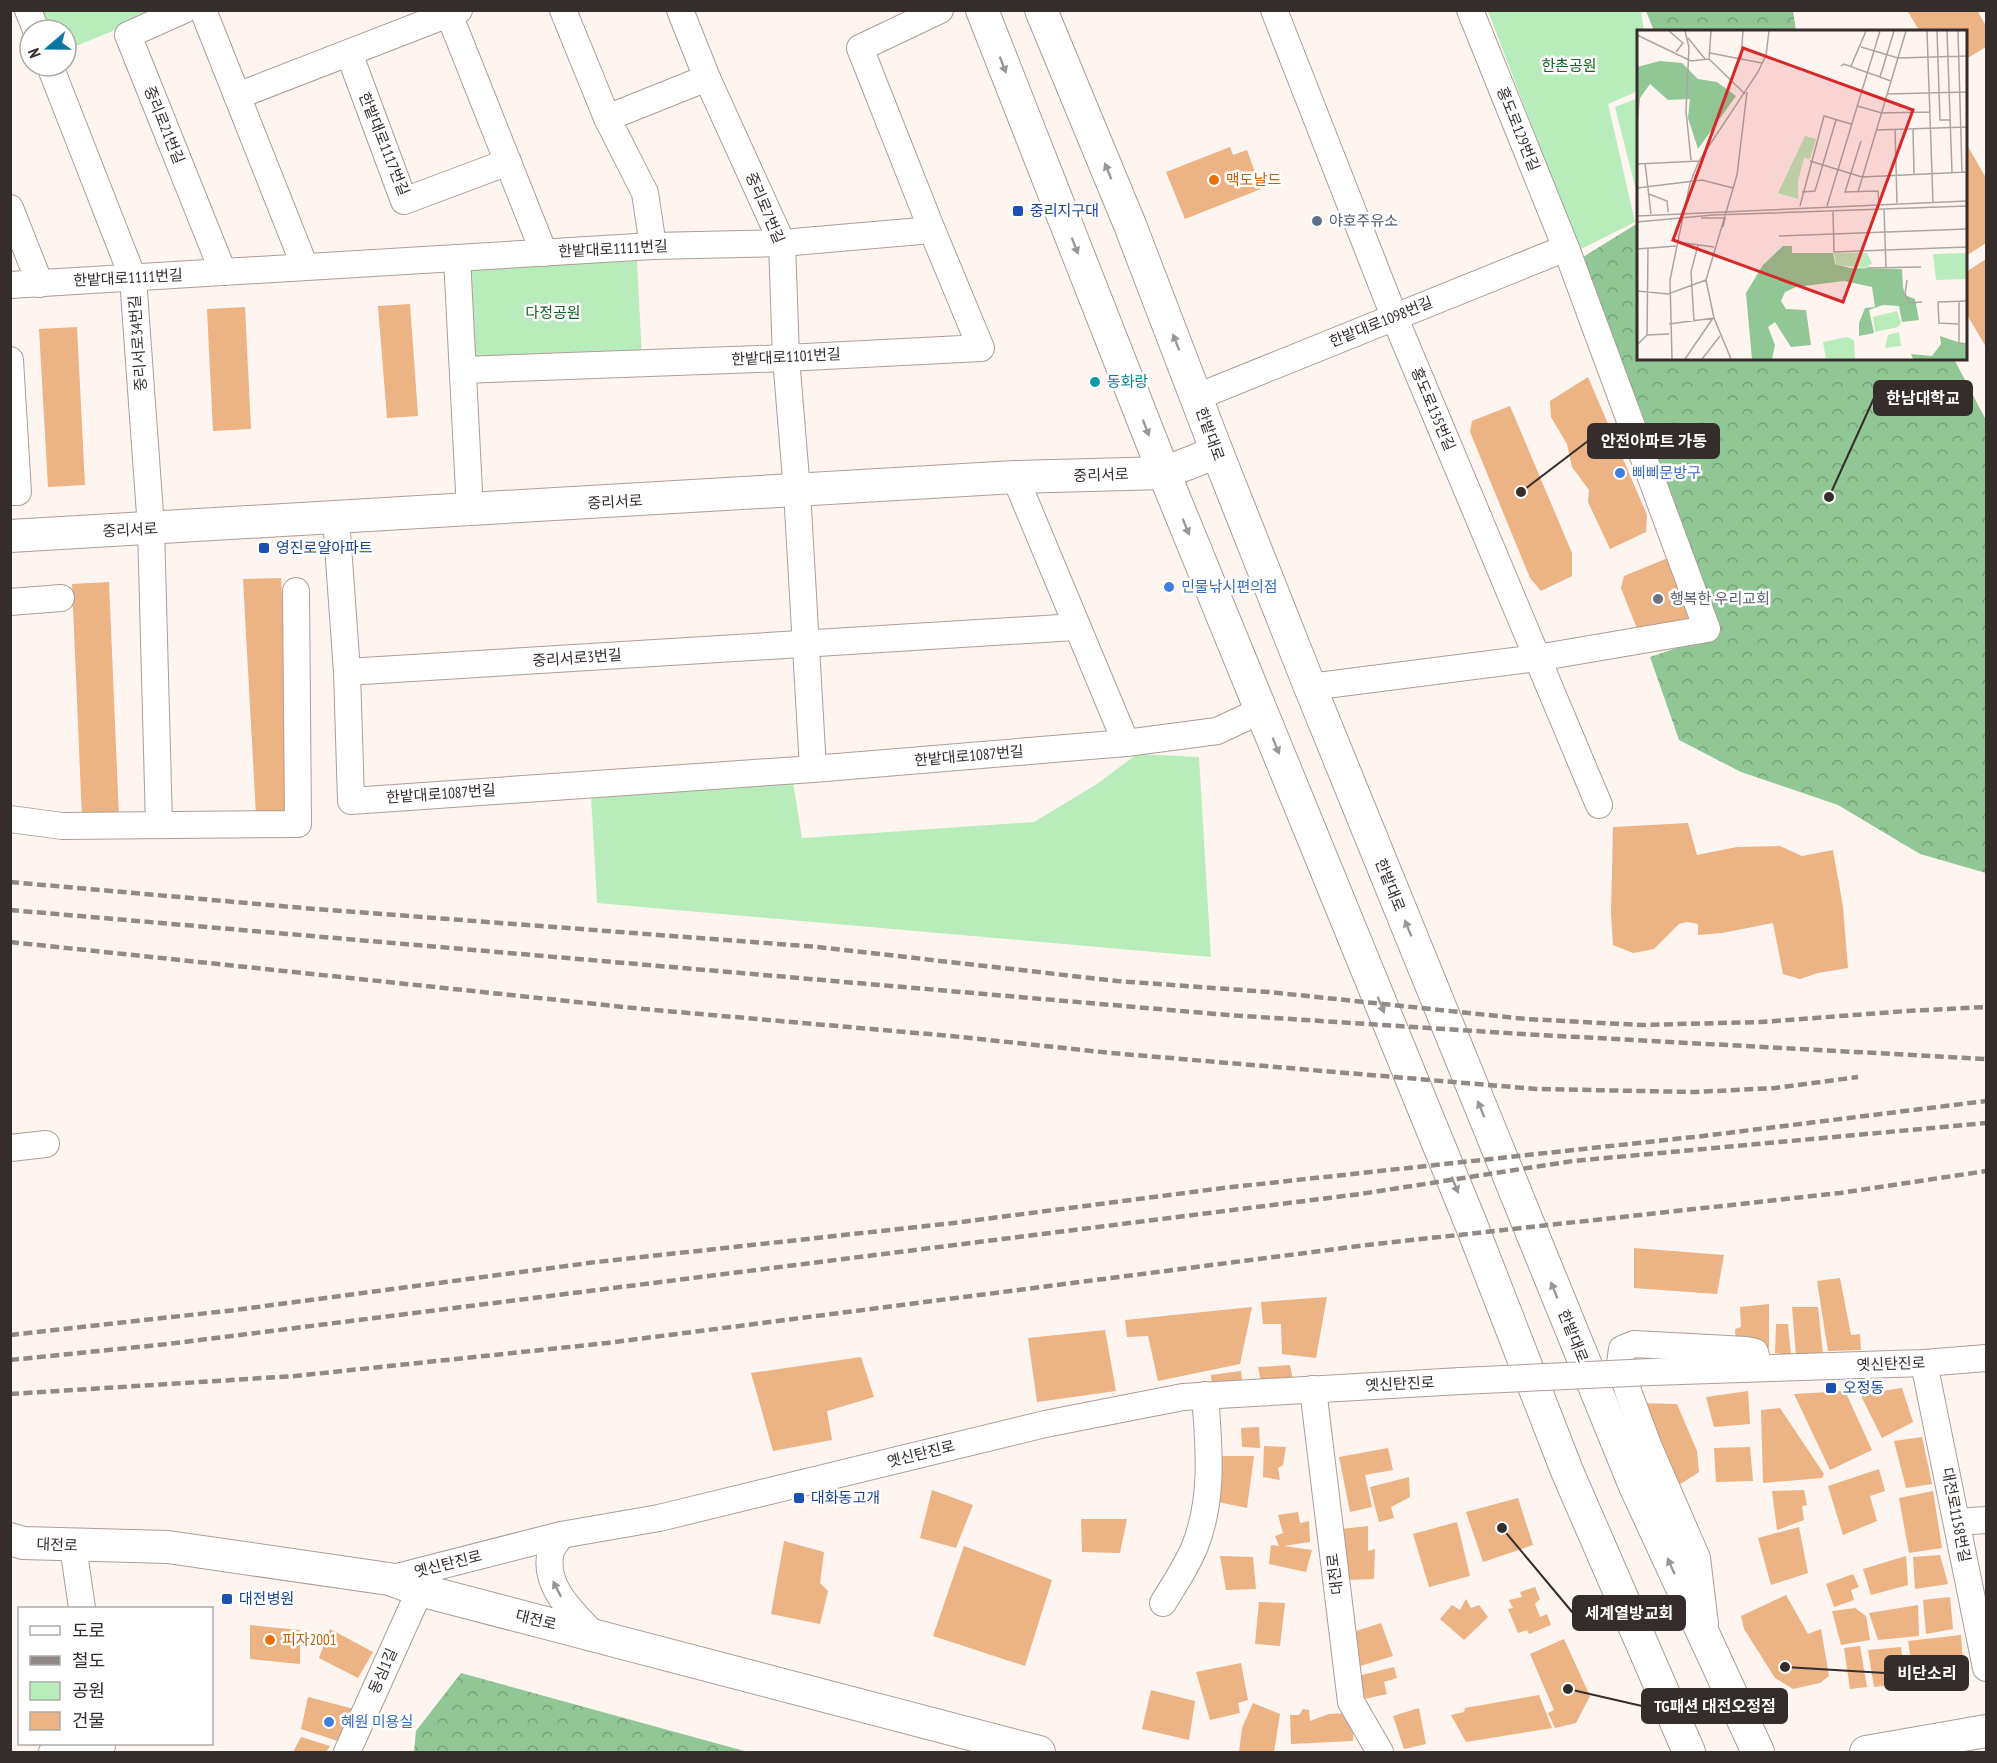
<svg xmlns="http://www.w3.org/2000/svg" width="1997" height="1763" font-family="'PT Sans Narrow','Noto Sans KR',sans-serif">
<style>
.forest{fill:url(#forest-crowns)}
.park{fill:#b9ecbb}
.building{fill:#ecb384}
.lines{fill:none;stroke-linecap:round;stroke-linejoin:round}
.minor-casing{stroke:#ad9d97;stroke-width:28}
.major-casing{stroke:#ad9d97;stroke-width:34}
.minor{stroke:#fff;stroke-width:26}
.major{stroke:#fff;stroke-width:32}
.rail{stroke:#918986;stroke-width:4.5;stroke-dasharray:9 4.5;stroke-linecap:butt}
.minor-bridge-casing{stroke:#ad9d97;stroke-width:28;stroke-linecap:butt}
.minor-bridge{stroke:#fff;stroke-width:26}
.oneway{fill:#9a9695}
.food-dot{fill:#e8710a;stroke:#fff;stroke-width:2}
.transit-dot{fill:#1a4fb4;stroke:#fff;stroke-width:2}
.service-dot{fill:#5c6f8a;stroke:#fff;stroke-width:2}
.culture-dot{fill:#0f9aa8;stroke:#fff;stroke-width:2}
.shop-dot{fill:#3f7fe0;stroke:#fff;stroke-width:2}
.worship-dot{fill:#6b7280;stroke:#fff;stroke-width:2}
.labels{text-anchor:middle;stroke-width:5;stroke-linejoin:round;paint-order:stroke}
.park-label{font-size:15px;fill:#166323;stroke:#fff}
.street-label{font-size:15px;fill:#342d2b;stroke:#fff}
.food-label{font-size:15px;fill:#c56008;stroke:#fff;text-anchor:start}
.transit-label{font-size:15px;fill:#164399;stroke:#fff;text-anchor:start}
.service-label{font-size:15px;fill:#4e5e75;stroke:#fff;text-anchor:start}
.culture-label{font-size:15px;fill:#0d838f;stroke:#fff;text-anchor:start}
.shop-label{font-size:15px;fill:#366cbe;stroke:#fff;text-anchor:start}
.worship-label{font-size:15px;fill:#5b616d;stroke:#fff;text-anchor:start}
.inset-road{fill:none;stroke:#ada4a1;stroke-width:1.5}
.view{fill:#d62828;fill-opacity:0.15;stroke:#d62828;stroke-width:3}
.inset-edge{fill:none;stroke:#342d2b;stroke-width:3}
.leader{fill:none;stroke:#342d2b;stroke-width:2}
.callout-dot{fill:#342d2b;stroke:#fff;stroke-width:2}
.callout{fill:#342d2b;stroke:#342d2b;stroke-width:2}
.callout-label{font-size:16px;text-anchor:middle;font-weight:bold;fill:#fff}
</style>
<defs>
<pattern id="forest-crowns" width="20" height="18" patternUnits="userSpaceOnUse" patternTransform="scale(1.5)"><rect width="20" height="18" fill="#91c794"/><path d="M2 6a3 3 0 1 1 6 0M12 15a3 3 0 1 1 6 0" fill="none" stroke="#77a279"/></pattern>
</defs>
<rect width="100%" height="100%" fill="#fef4f0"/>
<g class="forest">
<path d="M1646,11H1793L1796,31H1654Z"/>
<path d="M1638,223V358L1954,359L1986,420V873L1920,854L1838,805L1741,772L1679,740L1650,657L1716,635L1583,257Z"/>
<path d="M461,1673L748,1752H414L416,1731Z"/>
</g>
<g class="park">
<path d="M37,11H162L66,50V30H45Z"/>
<path d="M1488,11H1641L1644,31L1638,32V91L1608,104L1635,222L1579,250Z"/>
<path d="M1638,98V190H1636L1615,107Z"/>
<path d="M637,261L642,358L469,366L464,269Z"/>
<path d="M1137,754L1199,757L1211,957L597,903L591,796L793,782L802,838L1034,822L1097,784Z"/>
</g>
<g class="building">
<path d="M1907,10H1977L1986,26V47L1966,59V32H1920Z"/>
<path d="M1966,143L1986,178V243L1966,256Z"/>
<path d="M1230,147L1233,155L1247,150L1261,189L1185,219L1166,172Z"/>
<path d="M1986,259V347L1966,313V272Z"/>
<path d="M410,304L418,416L387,418L378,306Z"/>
<path d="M245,307L251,429L213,431L207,309Z"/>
<path d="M77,327L85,485L48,487L39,329Z"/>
<path d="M1588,377L1647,515L1646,532L1610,549L1588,502L1589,490L1572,467L1567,444L1551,417L1550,401Z"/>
<path d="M1510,406L1572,553V576L1541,591L1530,578L1470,432L1472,421Z"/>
<path d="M1668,558L1693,611L1690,622L1639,634L1621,588L1624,576Z"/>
<path d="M281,578L294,813L256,815L243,579Z"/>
<path d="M109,582L119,817L82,818L72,584Z"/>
<path d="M1688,823L1697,855L1737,847L1780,846L1802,856L1833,850L1843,907L1848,968L1818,973L1800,979L1783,974L1773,923L1722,933L1698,935V924L1687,922L1679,924L1654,949L1633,953L1613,945L1611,913L1613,827Z"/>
<path d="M1634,1248L1724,1255L1717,1294L1634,1288Z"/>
<path d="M1840,1278L1851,1335L1860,1334L1861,1350L1828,1351L1817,1281Z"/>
<path d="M1327,1297L1316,1358L1282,1354L1281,1324H1263L1261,1302Z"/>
<path d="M1769,1304V1348L1736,1343L1735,1329L1741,1327L1740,1307Z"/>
<path d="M1252,1307L1240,1364L1158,1381L1148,1336L1127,1337L1125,1320Z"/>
<path d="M1792,1307H1818L1823,1355L1796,1356Z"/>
<path d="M1776,1324H1788L1791,1355L1775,1353Z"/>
<path d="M1105,1330L1116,1391L1037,1402L1028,1338Z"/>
<path d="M861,1357L874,1397L827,1411L832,1440L773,1451L751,1373Z"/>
<path d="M1290,1365L1294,1385L1262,1386L1258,1367Z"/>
<path d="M1241,1371L1243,1388L1212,1391L1211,1375Z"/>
<path d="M1902,1388L1913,1422L1882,1438L1860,1394Z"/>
<path d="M1748,1391L1750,1424L1714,1427L1706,1397Z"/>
<path d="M1845,1391L1872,1450L1830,1470L1794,1394Z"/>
<path d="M1638,1403L1677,1404L1697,1451L1699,1472L1676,1487Z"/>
<path d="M1780,1408L1824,1474L1822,1478L1763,1483L1761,1410Z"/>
<path d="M1259,1427L1260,1448L1242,1447L1241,1428Z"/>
<path d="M1922,1437L1932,1484L1906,1488L1894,1441Z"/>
<path d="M1264,1446L1286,1447L1283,1465L1278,1468L1280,1480L1263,1477Z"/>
<path d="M1750,1447L1753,1481L1716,1482L1714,1448Z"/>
<path d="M1388,1448L1393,1470L1365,1475L1372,1507L1350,1512L1339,1457Z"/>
<path d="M1220,1456H1254L1247,1508L1218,1502Z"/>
<path d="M1879,1469L1885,1491L1870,1496L1877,1521L1843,1535L1828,1486Z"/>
<path d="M1409,1477L1410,1497L1391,1507L1394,1518L1379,1522L1370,1487Z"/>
<path d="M932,1490L973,1505L956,1548L920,1538Z"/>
<path d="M1804,1490L1807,1505L1802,1506L1804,1520L1777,1530L1772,1491Z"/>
<path d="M1933,1491L1942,1548L1909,1553L1899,1498Z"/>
<path d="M1518,1498L1533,1545L1483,1562L1466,1512Z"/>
<path d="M1298,1512L1300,1523L1309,1521L1310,1542L1284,1546L1312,1550L1306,1572L1269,1564L1271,1545L1279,1546L1275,1536L1283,1533L1278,1515Z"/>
<path d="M1081,1519H1127L1120,1553L1082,1552Z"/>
<path d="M1457,1522L1470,1576L1429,1587L1413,1534Z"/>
<path d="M1368,1526V1551L1375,1549L1374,1579L1347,1580L1341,1529Z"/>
<path d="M1799,1527L1808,1573L1771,1585L1758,1538Z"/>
<path d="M784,1541L824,1552L820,1583L828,1591L820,1624L771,1614Z"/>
<path d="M964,1546L1052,1580L1025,1666L933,1636Z"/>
<path d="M1940,1555L1948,1584L1915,1589L1913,1557Z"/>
<path d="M1220,1556L1253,1557L1256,1589L1226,1590Z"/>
<path d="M1906,1556L1908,1585L1871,1595L1863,1569Z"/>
<path d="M1853,1574L1859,1587L1851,1590L1854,1600L1834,1607L1826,1584Z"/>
<path d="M1535,1587L1540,1599L1535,1604L1540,1617L1547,1614L1551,1625L1529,1634L1527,1630L1518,1633L1508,1609L1513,1608L1509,1600L1522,1597L1520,1592Z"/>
<path d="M1786,1595L1808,1634L1821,1629L1829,1676L1820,1683L1793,1689L1775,1678L1744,1629L1741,1616Z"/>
<path d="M1950,1597L1953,1629L1926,1634L1923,1600Z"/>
<path d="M1466,1599L1471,1608L1479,1605L1488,1617L1464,1640L1440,1619L1452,1605L1460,1610Z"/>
<path d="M1259,1602L1285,1603L1280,1646L1255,1644Z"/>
<path d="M1918,1605L1919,1636L1878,1640L1869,1613Z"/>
<path d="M1855,1608L1866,1616L1870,1640L1841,1645L1832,1611Z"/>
<path d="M1381,1623L1393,1656L1357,1667L1353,1632Z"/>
<path d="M250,1625L300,1630V1664L250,1659Z"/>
<path d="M330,1629L373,1652L358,1678L319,1658Z"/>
<path d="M1961,1635L1964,1675L1914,1679L1908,1641Z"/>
<path d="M1564,1639L1590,1696L1576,1723L1555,1728L1548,1713L1554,1710L1530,1654Z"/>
<path d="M1860,1646L1867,1687L1850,1689L1844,1648Z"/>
<path d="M1901,1647L1905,1683L1874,1687L1868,1650Z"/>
<path d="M1241,1663L1248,1700L1238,1703L1240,1713L1210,1720L1196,1672Z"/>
<path d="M1394,1667L1397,1678L1384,1682L1387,1694L1360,1700L1354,1677Z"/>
<path d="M1151,1690L1195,1701L1189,1740L1142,1729Z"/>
<path d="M1539,1695L1552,1728L1466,1742L1451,1715L1464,1712L1465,1708Z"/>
<path d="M308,1697L354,1709L341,1742L301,1729Z"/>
<path d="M1253,1703L1280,1714L1274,1752H1239L1242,1728Z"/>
<path d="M1419,1708L1426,1744L1404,1749L1393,1716Z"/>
<path d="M1303,1709L1309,1710L1310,1721L1329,1714L1346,1713L1353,1719V1741L1291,1744L1290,1715H1299Z"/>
<path d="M301,1737L330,1746L326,1752H293Z"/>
</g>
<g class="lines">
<g class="minor-casing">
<g id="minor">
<path d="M28,10L36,30"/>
<path d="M184,10L128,35L223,272"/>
<path d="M203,10L305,267"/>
<path d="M563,10L607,118L707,78"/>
<path d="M680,10L707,78L782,243L786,358L797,491L813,769"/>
<path d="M1274,10L1394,316L1599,805"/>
<path d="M449,14L544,253"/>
<path d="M349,53L404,201L508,162"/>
<path d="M50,66L133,278L151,528L159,825"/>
<path d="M237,96L459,10"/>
<path d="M607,118L645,193L653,246"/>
<path d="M10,208L40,284"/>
<path d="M457,258L470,511"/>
<path d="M10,285L653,246L782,243L932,230"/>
<path d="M10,360L18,492H10"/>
<path d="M463,370L786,358L981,348L932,230L860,48L940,10"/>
<path d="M1197,397L1566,248"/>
<path d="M1015,477L1126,743"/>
<path d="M336,518L347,672L351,801L813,769L1126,743L1217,731L1262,710"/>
<path d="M10,602L61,598"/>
<path d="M347,672L1076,627"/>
<path d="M1310,687L1537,658L1707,629L1566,248L1470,10"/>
<path d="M10,819L62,826L298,824L296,591"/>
<path d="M10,1148L46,1144"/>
<path d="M1924,1363L1986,1668"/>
<path d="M1651,1372L1924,1363L1986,1358"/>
<path d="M1313,1389L1351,1702L1380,1752"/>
<path d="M1957,1522L1986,1520"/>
<path d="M561,1535C558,1540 553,1546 551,1551C542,1586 573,1612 594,1635"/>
<path d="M73,1546L82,1608"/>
<path d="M389,1579L561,1535L659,1518L1045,1424L1183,1397L1461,1381"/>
<path d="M1163,1603C1174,1585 1187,1566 1195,1546C1214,1498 1209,1446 1205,1395"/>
<path d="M1705,1624L1697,1558L1648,1445L1628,1391L1620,1363L1622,1349L1634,1344L1746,1350L1755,1352L1759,1368"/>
<path d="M52,1752L102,1746"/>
<path d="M347,1752L420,1590"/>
</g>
</g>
<g class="major-casing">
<g id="major">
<path d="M982,10L1164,473L1471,1224L1567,1471L1689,1752"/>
<path d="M1041,10L1130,225L1217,452L1310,687L1635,1486L1758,1752"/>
<path d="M10,536L1015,477L1164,473L1217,452"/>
<path d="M10,1539L23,1543L168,1547L389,1579L420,1590L1039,1752"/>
<path d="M1866,1752L1986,1731"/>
</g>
</g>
<use href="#minor" class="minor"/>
<use href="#major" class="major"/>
<g class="rail">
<path d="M10,882L303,908L818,947L1117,981L1269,992L1526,1019L1641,1025L1761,1022L1907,1011L1986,1007"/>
<path d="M10,910L1228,1015L1522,1034L1986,1059"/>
<path d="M10,942L643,1009L951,1036L1111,1053L1536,1089L1695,1092L1775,1088L1858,1077"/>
<path d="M10,1335L235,1310L596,1262L954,1223L1223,1188L1703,1136L1986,1101"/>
<path d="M10,1360L168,1344L1360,1194L1573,1161L1986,1123"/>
<path d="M10,1394L295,1376L607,1343L1367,1245L1840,1193L1986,1171"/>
</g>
<g class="minor-bridge-casing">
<path id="minor-bridge" d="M1461,1381L1651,1372"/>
</g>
<use href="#minor-bridge" class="minor-bridge"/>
</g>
<defs><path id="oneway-solid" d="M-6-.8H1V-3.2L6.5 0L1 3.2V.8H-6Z" transform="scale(1.5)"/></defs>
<g class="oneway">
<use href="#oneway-solid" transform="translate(1003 65) rotate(69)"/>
<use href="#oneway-solid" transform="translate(1108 171) rotate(-112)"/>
<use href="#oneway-solid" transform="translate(1075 246) rotate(69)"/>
<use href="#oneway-solid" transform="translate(1176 342) rotate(-111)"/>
<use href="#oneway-solid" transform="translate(1146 428) rotate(69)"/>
<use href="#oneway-solid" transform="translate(1186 527) rotate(68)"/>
<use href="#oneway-solid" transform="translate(1276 746) rotate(68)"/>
<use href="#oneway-solid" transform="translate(1408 928) rotate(-112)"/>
<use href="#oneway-solid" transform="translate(1381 1005) rotate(68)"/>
<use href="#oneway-solid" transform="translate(1481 1109) rotate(-112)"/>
<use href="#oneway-solid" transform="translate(1455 1185) rotate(68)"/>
<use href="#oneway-solid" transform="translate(1554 1290) rotate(-112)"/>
<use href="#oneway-solid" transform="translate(1671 1566) rotate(-114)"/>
<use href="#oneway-solid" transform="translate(557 1589) rotate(-117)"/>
</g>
<g class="food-dot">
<circle cx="1214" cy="180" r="6"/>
<circle cx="270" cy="1640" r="6"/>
</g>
<g class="transit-dot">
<rect x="1012" y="205" width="12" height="12" rx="3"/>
<rect x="258" y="542" width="12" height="12" rx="3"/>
<rect x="1825" y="1382" width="12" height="12" rx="3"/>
<rect x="793" y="1492" width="12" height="12" rx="3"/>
<rect x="221" y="1593" width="12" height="12" rx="3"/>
</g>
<circle class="service-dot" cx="1317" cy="221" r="6"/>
<circle class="culture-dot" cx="1095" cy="382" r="6"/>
<g class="shop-dot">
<circle cx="1620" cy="473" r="6"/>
<circle cx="1169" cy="587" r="6"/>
<circle cx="329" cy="1722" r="6"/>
</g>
<circle class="worship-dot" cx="1658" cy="599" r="6"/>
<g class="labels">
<g class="park-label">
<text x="1569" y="71">한촌공원</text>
<text x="553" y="318">다정공원</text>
</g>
<g class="street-label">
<text transform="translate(164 125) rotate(68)" y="5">중리로21번길</text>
<text transform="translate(1518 129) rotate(68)" y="5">홍도로129번길</text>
<text transform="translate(384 144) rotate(68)" y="5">한밭대로1117번길</text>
<text transform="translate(765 208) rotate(67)" y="5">중리로7번길</text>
<text transform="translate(613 249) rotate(-3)" y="5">한밭대로1111번길</text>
<text transform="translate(128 278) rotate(-3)" y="5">한밭대로1111번길</text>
<text transform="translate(1381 322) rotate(-22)" y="5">한밭대로1098번길</text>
<text transform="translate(138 343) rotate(-94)" y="5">중리서로34번길</text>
<text transform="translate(786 357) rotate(-3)" y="5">한밭대로1101번길</text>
<text transform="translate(1433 409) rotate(67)" y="5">홍도로135번길</text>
<text transform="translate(1210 434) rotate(70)" y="5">한밭대로</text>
<text transform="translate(1101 475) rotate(-2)" y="5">중리서로</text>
<text transform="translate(615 502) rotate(-3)" y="5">중리서로</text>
<text transform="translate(130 530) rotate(-3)" y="5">중리서로</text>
<text transform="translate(577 658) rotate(-4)" y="5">중리서로3번길</text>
<text transform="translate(969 756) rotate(-5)" y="5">한밭대로1087번길</text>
<text transform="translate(441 794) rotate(-4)" y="5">한밭대로1087번길</text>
<text transform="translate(1390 885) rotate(68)" y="5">한밭대로</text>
<text transform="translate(1573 1336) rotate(68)" y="5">한밭대로</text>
<text transform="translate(1891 1364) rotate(-2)" y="5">옛신탄진로</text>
<text transform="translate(1400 1384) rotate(-3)" y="5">옛신탄진로</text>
<text transform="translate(921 1454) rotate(-14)" y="5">옛신탄진로</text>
<text transform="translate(1956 1515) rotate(79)" y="5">대전로1158번길</text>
<text transform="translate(57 1545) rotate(2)" y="5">대전로</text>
<text transform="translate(448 1564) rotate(-14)" y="5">옛신탄진로</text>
<text transform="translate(1335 1574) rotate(-97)" y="5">대전로</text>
<text transform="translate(536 1620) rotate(14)" y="5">대전로</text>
<text transform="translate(383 1671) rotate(-66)" y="5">동심1길</text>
</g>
<g class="food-label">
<text x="1226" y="185">맥도날드</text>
<text x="282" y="1645">피자2001</text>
</g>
<g class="transit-label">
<text x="1030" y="216">중리지구대</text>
<text x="276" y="553">영진로얄아파트</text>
<text x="1843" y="1393">오정동</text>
<text x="811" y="1503">대화동고개</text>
<text x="239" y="1604">대전병원</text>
</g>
<g class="service-label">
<text x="1329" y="226">야호주유소</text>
</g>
<g class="culture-label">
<text x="1107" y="387">동화랑</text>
</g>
<g class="shop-label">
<text x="1632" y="478">삐삐문방구</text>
<text x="1181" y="592">민물낚시편의점</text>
<text x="341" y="1727">혜원 미용실</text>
</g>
<g class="worship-label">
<text x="1670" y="604">행복한 우리교회</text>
</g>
</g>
<g transform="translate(1637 30)">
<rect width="330" height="330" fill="#fef4f0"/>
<path d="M23,31L45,33L61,49L80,52L99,66L61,119L51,88L53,69L31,70L13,54L3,68L0,103V37ZM146,216H155V223H196L198,234L213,238L265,239L266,257L268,265L278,269L282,290L265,292L262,276L246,275L232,280L237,303L222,306V293L228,278L238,277L235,257L207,251L159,257L148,262L144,271L149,279L169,280L174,315L154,317L138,292L131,297L138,315L135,329H115L109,263L126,235ZM303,306L330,315V329H276L274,324L295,326L304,314Z" fill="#91c794"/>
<path d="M168,106L179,109L173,129L167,128L161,151V169L141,163ZM197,223H230L235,233L229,238L199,235ZM330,223V249L299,250L296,224ZM260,281L264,293L261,297L238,302L236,287ZM262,302L264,316L248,318L251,305ZM210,307L217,310L218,329H189L186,312Z" fill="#b9ecbb"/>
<path class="inset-road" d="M32,1L46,13L39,22M48,1L52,17L49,81L54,130M290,1L296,172M300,1L303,90H313M310,1L315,143M321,1L325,143M0,5L54,31L72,29M51,8L68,29M224,17L261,28L330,26M73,23L125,33M104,28L106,1M72,29L108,64M72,29L74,1M204,36L207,34L254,51M214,36L229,1M243,47L257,1M250,64L330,62M220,76L245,83L293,82M258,99L260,173M276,99L277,144M240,100L330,97M224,111L208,162L241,161L242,174M173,131L225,147L330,142M8,133L14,184M0,134L62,131M0,158L65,150L96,158M165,162L178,161L199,90M221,162L269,1M12,164L30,171L31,182M163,176L187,86L214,94M190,176L243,1M247,179L249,238M196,181L197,222L330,217M0,186L330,171M64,188H88L86,197M0,192L76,185L330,176M142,206L330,199M40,212L77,217M0,219L39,216M230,238L284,237M270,250L268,264L272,273L285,272M0,261L31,264L69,250M322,271V313L330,314M57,291L54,242L61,215M32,294L77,288M321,294L302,293L301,272L330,271M10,305L11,218M0,315L10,305L32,304M35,329L33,250L53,153L62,131L121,42L129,25L132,1M48,329L76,288M65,329L83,306M94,329L77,288L69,250L100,145L110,62"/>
<path class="view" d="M106,18L276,80L206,272L36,210Z"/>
<rect width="330" height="330" class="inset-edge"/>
</g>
<path class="leader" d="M1829 497L1874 398M1521 492L1588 441M1502 1528L1573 1613M1785 1667L1885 1673M1568 1689L1642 1706"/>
<g class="callout-dot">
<circle cx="1829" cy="497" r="6"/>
<circle cx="1521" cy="492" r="6"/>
<circle cx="1502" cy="1528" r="6"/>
<circle cx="1785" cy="1667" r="6"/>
<circle cx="1568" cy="1689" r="6"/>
</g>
<g class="callout">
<rect x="1874" y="381" width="98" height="34" rx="6"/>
<rect x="1588" y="424" width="131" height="34" rx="6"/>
<rect x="1573" y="1596" width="112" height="34" rx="6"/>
<rect x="1885" y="1656" width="83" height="34" rx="6"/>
<rect x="1642" y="1689" width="145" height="34" rx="6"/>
</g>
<g class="callout-label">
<text x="1923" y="404">한남대학교</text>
<text x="1654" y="447">안전아파트 가동</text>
<text x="1629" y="1619">세계열방교회</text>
<text x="1927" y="1679">비단소리</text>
<text x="1715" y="1712">TG패션 대전오정점</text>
</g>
<rect width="1997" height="1763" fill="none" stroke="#342d2b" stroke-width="24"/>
<rect x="18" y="1607" width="195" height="138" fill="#ffffff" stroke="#aeabaa" stroke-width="1.5"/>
<rect x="30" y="1626" width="30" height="9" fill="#ffffff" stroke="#aeabaa" stroke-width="1.5"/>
<text x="72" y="1637" font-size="18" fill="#342d2b">도로</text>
<rect x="30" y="1656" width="30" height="9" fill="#918986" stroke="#aeabaa" stroke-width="1.5"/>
<text x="72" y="1667" font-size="18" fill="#342d2b">철도</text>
<rect x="30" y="1682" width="30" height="18" fill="#b9ecbb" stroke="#aeabaa" stroke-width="1.5"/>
<text x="72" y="1697" font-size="18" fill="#342d2b">공원</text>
<rect x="30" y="1712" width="30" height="18" fill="#ecb384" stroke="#aeabaa" stroke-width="1.5"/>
<text x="72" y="1727" font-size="18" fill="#342d2b">건물</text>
<g transform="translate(48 48) rotate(250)"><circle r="28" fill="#ffffff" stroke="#aeabaa" stroke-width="1.5"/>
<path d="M0-4.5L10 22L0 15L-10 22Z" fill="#0b78a2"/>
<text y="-9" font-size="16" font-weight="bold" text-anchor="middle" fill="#342d2b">N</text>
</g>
</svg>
